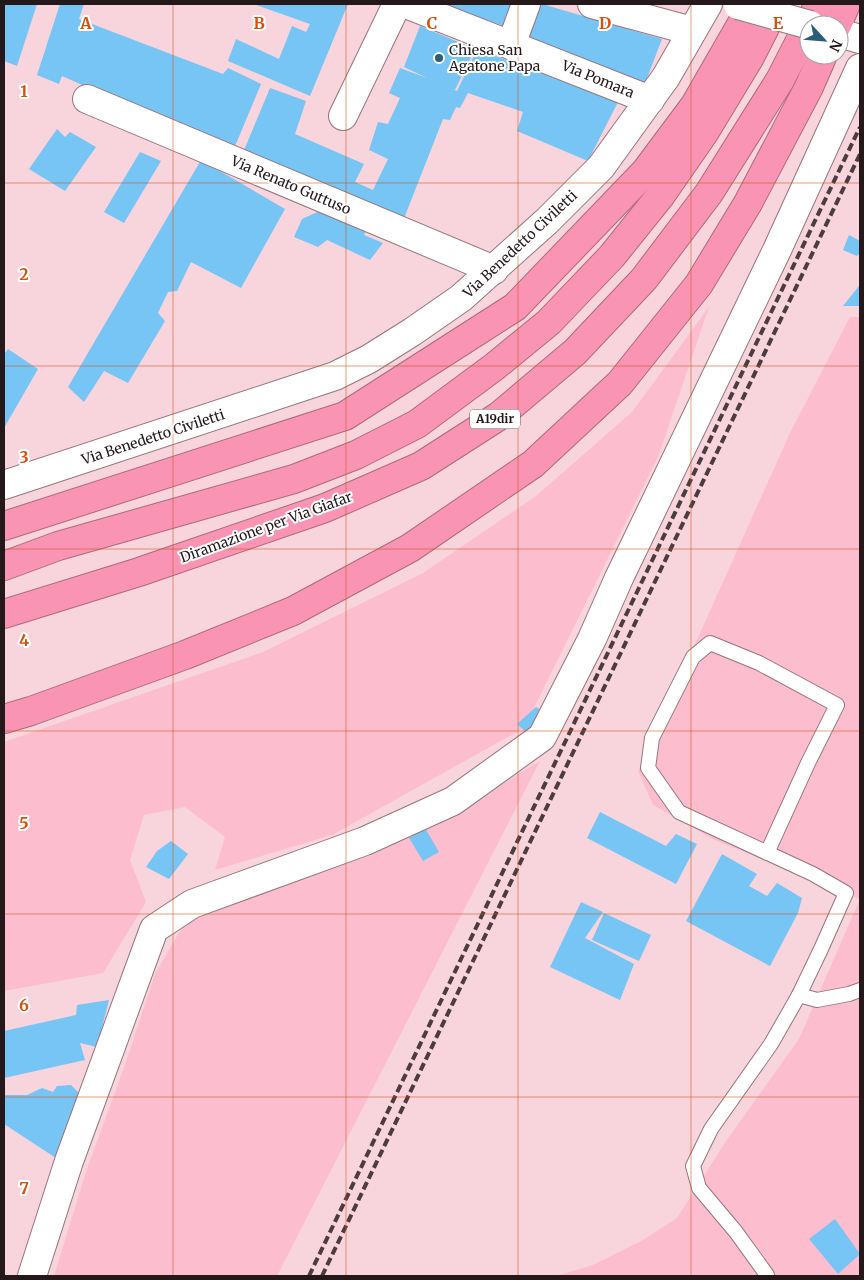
<svg xmlns="http://www.w3.org/2000/svg" width="864" height="1280" font-family="Merriweather,serif">
<style>
.green{fill:#fcbdcf}
.building{fill:#76c5f4}
.lines{fill:none;stroke-linecap:round;stroke-linejoin:round}
.lane-casing{stroke:#95757e;stroke-width:16}
.street-casing{stroke:#95757e;stroke-width:30}
.secondary-casing{stroke:#95757e;stroke-width:30}
.highway-casing{stroke:#ae697e;stroke-width:30}
.lane{stroke:#fff;stroke-width:14}
.street{stroke:#fff;stroke-width:28}
.secondary{stroke:#fff;stroke-width:28}
.highway{stroke:#f994b4;stroke-width:28}
.rail{stroke:#4c3b3f;stroke-width:4;stroke-dasharray:8 4;stroke-linecap:butt}
.secondary-bridge-casing{stroke:#95757e;stroke-width:30;stroke-linecap:butt}
.secondary-bridge{stroke:#fff;stroke-width:28}
.grid{fill:none;stroke:#d4520e;stroke-width:1;stroke-opacity:0.55}
.poi-dot{fill:#2a5d7a;stroke:#fff;stroke-width:2}
.labels{text-anchor:middle;stroke-width:4;stroke-linejoin:round;paint-order:stroke}
.shield{fill:#fff;stroke:#665d5f;stroke-width:1}
.shield-label{font-size:12px;font-weight:bold;fill:#24181b}
.poi-label{font-size:14px;fill:#24181b;stroke:#fff;text-anchor:start}
.street-label{font-size:14px;fill:#24181b;stroke:#fff}
.grid-label{font-size:16px;text-anchor:middle;font-weight:bold;fill:#d4520e;stroke:#fff;stroke-width:4;stroke-linejoin:round;paint-order:stroke}
</style>
<rect width="100%" height="100%" fill="#f8d4dd"/>
<g class="green">
<path d="M709,307L658,457L524,728L332,835L215,870L225,837L185,807L144,815L130,860L146,902L103,973L4,991V742L263,652L423,573L536,496L632,412Z"/>
<path d="M850,317H860V1276H556L593,1265L643,1240L677,1218L726,1141L799,1039L860,899L715,840L653,805L638,771L790,433Z"/>
<path d="M540,761L277,1276H54L86,1172L126,1062L155,974L184,924L206,913L440,820Z"/>
</g>
<g class="building">
<path d="M4,4H37L17,66L4,61Z"/>
<path d="M60,4H84L79,19L223,74L228,68L261,84L233,151L62,76L59,84L37,75Z"/>
<path d="M253,4H348L310,96L228,61L236,39L279,59L292,26L306,32L310,24Z"/>
<path d="M441,4H511L504,26Z"/>
<path d="M536,4H542L662,39L644,86L565,58L567,51L523,40Z"/>
<path d="M420,26L475,49L455,90L450,88L457,91L477,49L618,102L588,161L517,131L523,112L468,93L460,108L456,107L450,120L443,119L403,221L242,155L270,88L306,101L295,134L364,164L355,182L373,190L388,159L369,150L378,122L388,124L400,98L389,93L400,68L427,78L404,67Z"/>
<path d="M57,129L65,137L70,132L96,147L65,191L29,169Z"/>
<path d="M140,152L161,161L124,223L104,212Z"/>
<path d="M201,160L285,209L241,288L191,262L177,291L168,292L158,313L165,321L128,383L104,371L84,402L68,387Z"/>
<path d="M324,209L368,227L364,235L383,243L370,260L327,240L318,247L294,237L302,219Z"/>
<path d="M849,235L860,241V253L857,256L843,250Z"/>
<path d="M860,285V306H843L859,286Z"/>
<path d="M8,349L38,369L4,428V354Z"/>
<path d="M536,707L547,714L529,735L517,724Z"/>
<path d="M600,812L666,846L676,834L697,844L676,884L587,838Z"/>
<path d="M425,828L439,852L423,861L409,838Z"/>
<path d="M171,841L188,854L169,879L146,867L157,851Z"/>
<path d="M722,854L757,874L749,886L767,896L777,883L802,898L798,913L770,966L686,921Z"/>
<path d="M581,902L603,912L585,938L634,964L620,1000L550,967Z"/>
<path d="M604,913L651,935L639,961L592,940Z"/>
<path d="M109,1000L97,1047L80,1043L85,1060L4,1078V1031L76,1015L77,1005Z"/>
<path d="M71,1085L81,1095L56,1158L4,1124V1095H27L42,1088L53,1092L57,1086Z"/>
<path d="M835,1219L860,1254L838,1274L809,1239Z"/>
</g>
<g class="lines">
<g class="lane-casing">
<g id="lane">
<path d="M767,853L808,763L837,705L759,663L710,643L693,657L652,738L648,768L679,812L813,874L846,893L821,949L799,995"/>
<path d="M767,1275L736,1232L699,1188L693,1166L711,1129L771,1044L799,995L817,1000L849,994L860,990"/>
</g>
</g>
<g class="street-casing">
<g id="street">
<path d="M406,4L650,100"/>
<path d="M592,4L692,31"/>
<path d="M511,45L526,4"/>
<path d="M87,99L494,270"/>
<path d="M343,116L397,4"/>
<path d="M4,485L335,376L369,359L412,332L461,298L547,221L601,167L666,77L708,4"/>
<path d="M32,1276L69,1161L154,929L192,904L365,841L453,801L542,737L592,639L619,578L777,250L860,68"/>
</g>
</g>
<g class="secondary-casing">
<path id="secondary" d="M839,33L860,39"/>
</g>
<g class="highway-casing">
<g id="highway">
<path d="M837,25L846,4"/>
<path d="M4,526L345,416L515,307L645,172L695,105L753,4"/>
<path d="M4,566L58,546L294,479L356,455L417,424L494,367L549,322L612,256L661,195L704,133L750,57L777,4"/>
<path d="M4,614L139,572L325,508L421,466L499,416L575,352L644,279L709,193L780,80L819,4"/>
<path d="M4,719L31,711L185,655L293,611L410,548L533,464L620,383L699,284L748,203L809,87L823,55"/>
</g>
</g>
<use href="#lane" class="lane"/>
<use href="#street" class="street"/>
<use href="#secondary" class="secondary"/>
<use href="#highway" class="highway"/>
<g class="rail">
<path d="M309,1276L860,127"/>
<path d="M322,1276L860,154"/>
</g>
<g class="secondary-bridge-casing">
<path id="secondary-bridge" d="M738,5L810,25"/>
</g>
<use href="#secondary-bridge" class="secondary-bridge"/>
</g>
<path class="grid" d="M173,4V1276M346,4V1276M518,4V1276M691,4V1276M4,183H860M4,366H860M4,549H860M4,731H860M4,914H860M4,1097H860"/>
<circle class="poi-dot" cx="439" cy="58" r="5"/>
<g class="labels">
<rect class="shield" x="470" y="409.5" width="50" height="19" rx="4"/>
<g class="shield-label">
<text x="495" y="423">A19dir</text>
</g>
<g class="poi-label">
<text x="449" y="55">Chiesa San<tspan x="449" dy="16">Agatone Papa</tspan></text>
</g>
<g class="street-label">
<text transform="translate(598 79) rotate(22)" y="5">Via Pomara</text>
<text transform="translate(291 185) rotate(23)" y="5">Via Renato Guttuso</text>
<text transform="translate(520 244) rotate(-43)" y="5">Via Benedetto Civiletti</text>
<text transform="translate(153 437) rotate(-18)" y="5">Via Benedetto Civiletti</text>
<text transform="translate(266 527) rotate(-20)" y="5">Diramazione per Via Giafar</text>
</g>
</g>
<g class="grid-label">
<text x="86" y="29">A</text>
<text x="259" y="29">B</text>
<text x="432" y="29">C</text>
<text x="605" y="29">D</text>
<text x="778" y="29">E</text>
<text x="24" y="97">1</text>
<text x="24" y="280">2</text>
<text x="24" y="463">3</text>
<text x="24" y="646">4</text>
<text x="24" y="829">5</text>
<text x="24" y="1011">6</text>
<text x="24" y="1194">7</text>
</g>
<rect width="864" height="1280" fill="none" stroke="#24181b" stroke-width="10"/>
<g transform="translate(824 40) rotate(116)"><circle r="24" fill="#ffffff" stroke="#a7a3a4"/>
<path d="M0-4L9 19L0 12L-9 19Z" fill="#2a5d7a"/>
<text y="-8" font-size="14" font-weight="bold" text-anchor="middle" fill="#24181b">N</text>
</g>
</svg>
